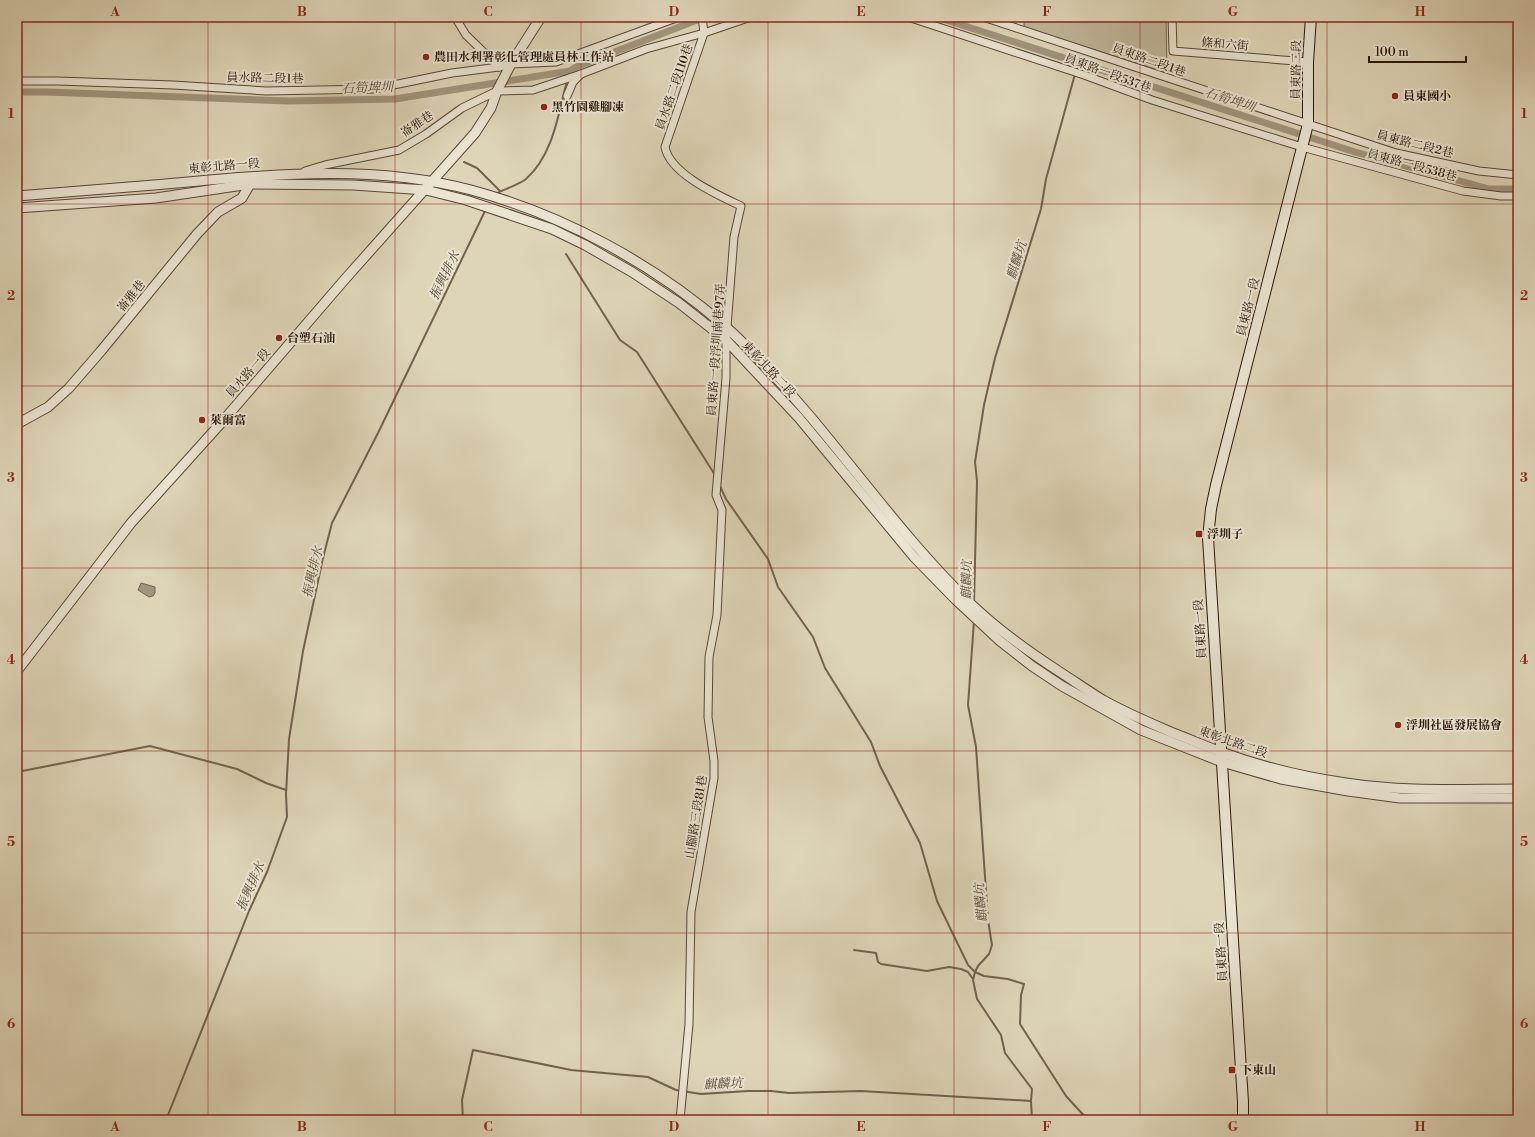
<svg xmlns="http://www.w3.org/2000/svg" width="1535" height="1137" font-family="'Libre Bodoni','Noto Serif TC',serif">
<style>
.green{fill:#c0b59a;stroke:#766652}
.water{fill:#a1947d;stroke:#72624f}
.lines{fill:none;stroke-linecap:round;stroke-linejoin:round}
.stream{stroke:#72624f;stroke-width:2}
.canal{stroke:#a1947d;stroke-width:7}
.minor-casing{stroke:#584636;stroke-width:9}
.tertiary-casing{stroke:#584636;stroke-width:11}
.secondary-casing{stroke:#2b170a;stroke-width:12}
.minor{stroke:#eae4d1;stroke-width:7}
.tertiary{stroke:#eae4d1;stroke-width:9}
.secondary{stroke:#eae4d1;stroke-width:10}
.grid{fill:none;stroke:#8f2418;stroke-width:1;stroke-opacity:0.55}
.poi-dot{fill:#8f2418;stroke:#eae4d1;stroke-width:1.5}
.labels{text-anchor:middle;stroke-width:4;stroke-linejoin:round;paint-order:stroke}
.street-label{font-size:12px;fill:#2b170a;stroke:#eae4d1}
.poi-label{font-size:12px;font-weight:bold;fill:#2b170a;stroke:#eae4d1;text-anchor:start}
.water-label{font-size:13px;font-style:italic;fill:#5a4938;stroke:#eae4d1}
.neatline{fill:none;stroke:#8f2418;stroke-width:1.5}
.grid-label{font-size:13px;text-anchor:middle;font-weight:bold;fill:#8f2418}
</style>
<rect width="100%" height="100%" fill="#ded5b8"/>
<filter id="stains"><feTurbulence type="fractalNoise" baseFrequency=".005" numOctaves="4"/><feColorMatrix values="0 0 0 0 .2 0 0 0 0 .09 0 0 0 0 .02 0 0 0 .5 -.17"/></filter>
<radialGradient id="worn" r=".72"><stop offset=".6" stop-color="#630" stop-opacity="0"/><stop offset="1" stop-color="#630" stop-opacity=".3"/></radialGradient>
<path class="green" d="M1024,17H1166L1167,73L1024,27Z"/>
<path class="water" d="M141,583L155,587V593L153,596L149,597L138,590Z"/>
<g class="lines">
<g class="stream">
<path d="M1076,70L1078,62"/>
<path d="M568,77L570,71"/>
<path d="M464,162L477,168L500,191"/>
<path d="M495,194C505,189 518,185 526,179C553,155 558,115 567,81"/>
<path d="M566,254L620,340L637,352L715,475"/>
<path d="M719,484L726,499L768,559L778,587L813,637L825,668L871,742L880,766L920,843L937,901L968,965L975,972L984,976L1008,979L1024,984L1021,995L1020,1024L1066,1096L1088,1120"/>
<path d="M974,603L977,481L975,462L984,405L995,358L1041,209L1046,179L1075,74"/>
<path d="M17,772L150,746L237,769L266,783L286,790"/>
<path d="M854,950L876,953L878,962L881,964L927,971L949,967L961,969L968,972L973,979"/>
<path d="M1031,1101L1032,1120"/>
<path d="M166,1120L249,911L267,872L287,817L286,794L289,739L303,651L323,558L332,523L378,433L486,209"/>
<path d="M463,1120L462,1100L473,1050L571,1070L648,1077L676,1090L701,1094L748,1091H771L789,1093L861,1091L1031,1101L1032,1089L1005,1053L1001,1035L977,999L973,980L975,972L978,966L989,954L992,945L988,920L976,747L968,705L974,621"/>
</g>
<g class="canal">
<path d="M937,17L1355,152L1489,189H1518"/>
<path d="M17,92H47L288,101L395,99L570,71L578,66L705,17"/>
</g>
<g class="minor-casing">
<g id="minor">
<path d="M455,17L466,35L499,67"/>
<path d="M908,17L1084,75L1152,100L1302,147L1463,191L1501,196H1518"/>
<path d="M983,17L1396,153L1479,171L1518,175"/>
<path d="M1172,17L1173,51L1308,62"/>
<path d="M17,81H58L173,85L266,91L374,89L452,73L499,67L511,64L556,62L679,17"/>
<path d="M567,96L573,82L581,74L646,49L704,33L751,17"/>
<path d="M305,171L325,165L399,150L426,134L462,108L497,91L533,90L581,74"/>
<path d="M680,1120L689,1024L691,912L714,778V761L708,717L709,657L717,615L722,510L716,495L726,378V340L734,237L741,206C718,195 670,174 665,147L704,33L702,17"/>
</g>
</g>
<g class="tertiary-casing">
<g id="tertiary">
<path d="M17,196C63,192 109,189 154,185C260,176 366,162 471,190C564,215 654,264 726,327C756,354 783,385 809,415C862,478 911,546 971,604C998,630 1029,652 1060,672C1074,681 1088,691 1103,700C1126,713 1150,723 1173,733C1189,739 1205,746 1221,752C1262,767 1304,777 1346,783C1403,792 1461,789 1518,789"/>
<path d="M17,208L156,198L250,184L353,185L426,190L466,200L552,229L585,245L632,272L679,303L726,340L799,418L914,557L956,600L1000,641L1032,666L1062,686L1141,730L1222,762L1281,779L1348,791L1400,798H1518"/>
<path d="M17,424L48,407L69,388L101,351L197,234L218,212L242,198L250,184L251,181"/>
<path d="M17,671L131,523L222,422L346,278L475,133L491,108L497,91L511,64L541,17"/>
</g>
</g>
<g class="secondary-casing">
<path id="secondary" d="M1243,1120V1102L1208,538L1211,509L1216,485L1308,124V62L1311,17"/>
</g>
<use href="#minor" class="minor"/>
<use href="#tertiary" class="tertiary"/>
<use href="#secondary" class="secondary"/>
</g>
<path class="grid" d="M208,17V1120M395,17V1120M581,17V1120M768,17V1120M954,17V1120M1140,17V1120M1327,17V1120M17,204H1518M17,386H1518M17,568H1518M17,751H1518M17,933H1518"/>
<g class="poi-dot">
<circle cx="426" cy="57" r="4"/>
<circle cx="1395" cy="96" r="4"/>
<circle cx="544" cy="107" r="4"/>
<circle cx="279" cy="338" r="4"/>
<circle cx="202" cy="420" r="4"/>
<rect x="1195" y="530" width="8" height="8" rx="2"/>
<circle cx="1398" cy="725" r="4"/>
<rect x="1228" y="1066" width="8" height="8" rx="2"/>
</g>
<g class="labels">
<g class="street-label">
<text transform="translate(1225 44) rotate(5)" y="4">條和六街</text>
<text transform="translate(1149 60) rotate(19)" y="4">員東路二段1巷</text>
<text transform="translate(1296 70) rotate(-89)" y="4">員東路二段</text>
<text transform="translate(1108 73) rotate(20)" y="4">員東路一段537巷</text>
<text transform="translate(265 78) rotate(1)" y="4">員水路二段1巷</text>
<text transform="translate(674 87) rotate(-71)" y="4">員水路二段110巷</text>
<text transform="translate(417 124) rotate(-33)" y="4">崙雅巷</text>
<text transform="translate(1415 144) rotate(14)" y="4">員東路二段2巷</text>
<text transform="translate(1412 165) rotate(15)" y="4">員東路一段538巷</text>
<text transform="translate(224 166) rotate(-5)" y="4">東彰北路一段</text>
<text transform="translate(131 296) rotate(-51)" y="4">崙雅巷</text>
<text transform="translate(1248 307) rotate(-76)" y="4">員東路一段</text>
<text transform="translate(716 350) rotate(-86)" y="4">員東路一段浮圳南巷97弄</text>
<text transform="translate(769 369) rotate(47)" y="4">東彰北路二段</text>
<text transform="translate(248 373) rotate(-49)" y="4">員水路一段</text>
<text transform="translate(1200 629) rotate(-94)" y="4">員東路一段</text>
<text transform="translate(1233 742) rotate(19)" y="4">東彰北路二段</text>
<text transform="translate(696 817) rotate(-81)" y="4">山腳路三段81巷</text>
<text transform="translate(1221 952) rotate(-94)" y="4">員東路一段</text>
</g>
<g class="poi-label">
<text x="434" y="61">農田水利署彰化管理處員林工作站</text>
<text x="1403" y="100">員東國小</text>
<text x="552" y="111">黑竹園雞腳凍</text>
<text x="287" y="342">台塑石油</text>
<text x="210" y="424">萊爾富</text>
<text x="1207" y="538">浮圳子</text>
<text x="1406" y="729">浮圳社區發展協會</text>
<text x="1240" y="1074">下東山</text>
</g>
<g class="water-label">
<text transform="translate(367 87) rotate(-2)" y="5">石筍埤圳</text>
<text transform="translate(1230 99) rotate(18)" y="5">石筍埤圳</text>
<text transform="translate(1016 260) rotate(-73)" y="5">麒麟坑</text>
<text transform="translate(444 275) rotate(-64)" y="5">振興排水</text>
<text transform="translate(312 572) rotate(-77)" y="5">振興排水</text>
<text transform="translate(966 580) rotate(-89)" y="5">麒麟坑</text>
<text transform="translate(250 886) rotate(-66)" y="5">振興排水</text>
<text transform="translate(980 903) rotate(-95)" y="5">麒麟坑</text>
<text transform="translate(723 1083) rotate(-3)" y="5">麒麟坑</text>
</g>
</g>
<rect width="1535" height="1137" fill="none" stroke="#ded5b8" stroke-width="44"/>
<path d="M1369 56v6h97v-6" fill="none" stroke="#2b170a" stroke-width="2"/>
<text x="1375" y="56" font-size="12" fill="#2b170a" stroke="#eae4d1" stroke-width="3" paint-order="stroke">100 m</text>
<rect x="22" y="22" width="1491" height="1093" class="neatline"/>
<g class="grid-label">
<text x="115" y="16">A</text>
<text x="302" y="16">B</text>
<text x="488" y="16">C</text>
<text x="674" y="16">D</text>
<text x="861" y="16">E</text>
<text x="1047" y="16">F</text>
<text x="1233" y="16">G</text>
<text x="1420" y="16">H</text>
<text x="11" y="118">1</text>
<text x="1524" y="118">1</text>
<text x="11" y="300">2</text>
<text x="1524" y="300">2</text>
<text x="11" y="482">3</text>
<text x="1524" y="482">3</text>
<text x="11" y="664">4</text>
<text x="1524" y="664">4</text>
<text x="11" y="846">5</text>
<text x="1524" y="846">5</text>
<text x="11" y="1028">6</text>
<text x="1524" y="1028">6</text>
<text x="115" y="1131">A</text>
<text x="302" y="1131">B</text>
<text x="488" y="1131">C</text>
<text x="674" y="1131">D</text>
<text x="861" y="1131">E</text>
<text x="1047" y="1131">F</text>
<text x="1233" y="1131">G</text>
<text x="1420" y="1131">H</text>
</g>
<rect width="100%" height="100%" filter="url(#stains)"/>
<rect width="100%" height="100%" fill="url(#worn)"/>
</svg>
